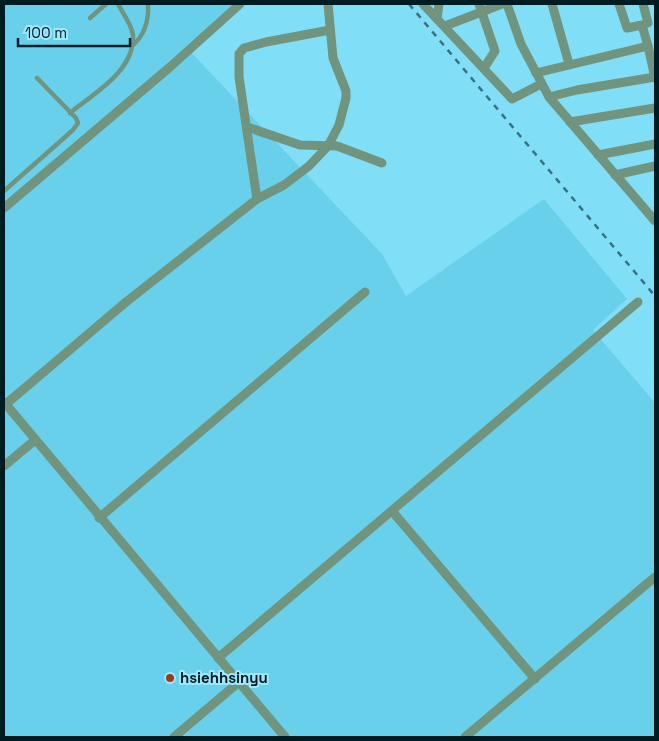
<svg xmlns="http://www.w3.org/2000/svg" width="659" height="741" font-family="'Space Grotesk',sans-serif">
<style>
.built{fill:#69d0ec}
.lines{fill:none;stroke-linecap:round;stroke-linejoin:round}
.service{stroke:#70947e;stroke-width:4.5}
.minor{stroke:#70947e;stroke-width:9}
.rail{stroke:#387180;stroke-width:2.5;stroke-dasharray:6 6;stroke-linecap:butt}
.poi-dot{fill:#a13a18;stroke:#a0e8fd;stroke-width:2}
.labels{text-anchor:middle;stroke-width:4;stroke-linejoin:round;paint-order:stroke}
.poi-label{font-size:15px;font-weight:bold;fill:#001c23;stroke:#a0e8fd;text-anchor:start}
</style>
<rect width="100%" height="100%" fill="#80def7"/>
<path class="built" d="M4,4H235L187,48L382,254L406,296L544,199L627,299L593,330L655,403V737H4Z"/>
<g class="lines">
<g class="service">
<path d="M90,18L106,4"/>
<path d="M132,46C145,35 149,21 148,4"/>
<path d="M70,113C94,93 135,71 133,35C132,25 122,12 118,4"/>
<path d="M4,191L73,130L78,123L76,118L37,78"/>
</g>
<g class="minor">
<path d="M423,4L512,99L541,84"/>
<path d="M479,4L495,51L484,68"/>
<path d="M507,4L521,44L549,97L655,221"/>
<path d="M552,4L569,64"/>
<path d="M619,4L627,28L642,25L648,46"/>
<path d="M643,4L648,23"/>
<path d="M437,19L439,4"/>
<path d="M445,26L502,4"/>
<path d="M536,73L648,46L655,78"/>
<path d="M549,97L577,90L655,77"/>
<path d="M570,122L655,108"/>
<path d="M247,127L300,145L337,146L382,163"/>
<path d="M598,155L655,144"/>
<path d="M615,175L655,166"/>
<path d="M257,199L239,77V54L244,48L266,42L330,30"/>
<path d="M4,208L170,67L240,4"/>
<path d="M4,402L285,737"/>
<path d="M6,404L126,302L257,199L284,185L309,166L328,146L339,125L346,98V91L333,58L328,4"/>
<path d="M4,466L35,440"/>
<path d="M392,511L535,679"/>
<path d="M99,518L365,292"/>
<path d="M218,658L638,302"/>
<path d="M174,737L239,682"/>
<path d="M465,737L655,577"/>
</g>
<path class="rail" d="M409,4L655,296"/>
</g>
<circle class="poi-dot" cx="170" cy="678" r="5"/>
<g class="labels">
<g class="poi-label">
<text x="180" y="683">hsiehhsinyu</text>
</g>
</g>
<rect width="659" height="741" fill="none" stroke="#001c23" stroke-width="10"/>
<path d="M18 38v8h112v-8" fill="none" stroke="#001c23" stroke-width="2.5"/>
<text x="25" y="38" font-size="15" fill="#001c23" stroke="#a0e8fd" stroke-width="4" paint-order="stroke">100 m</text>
</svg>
